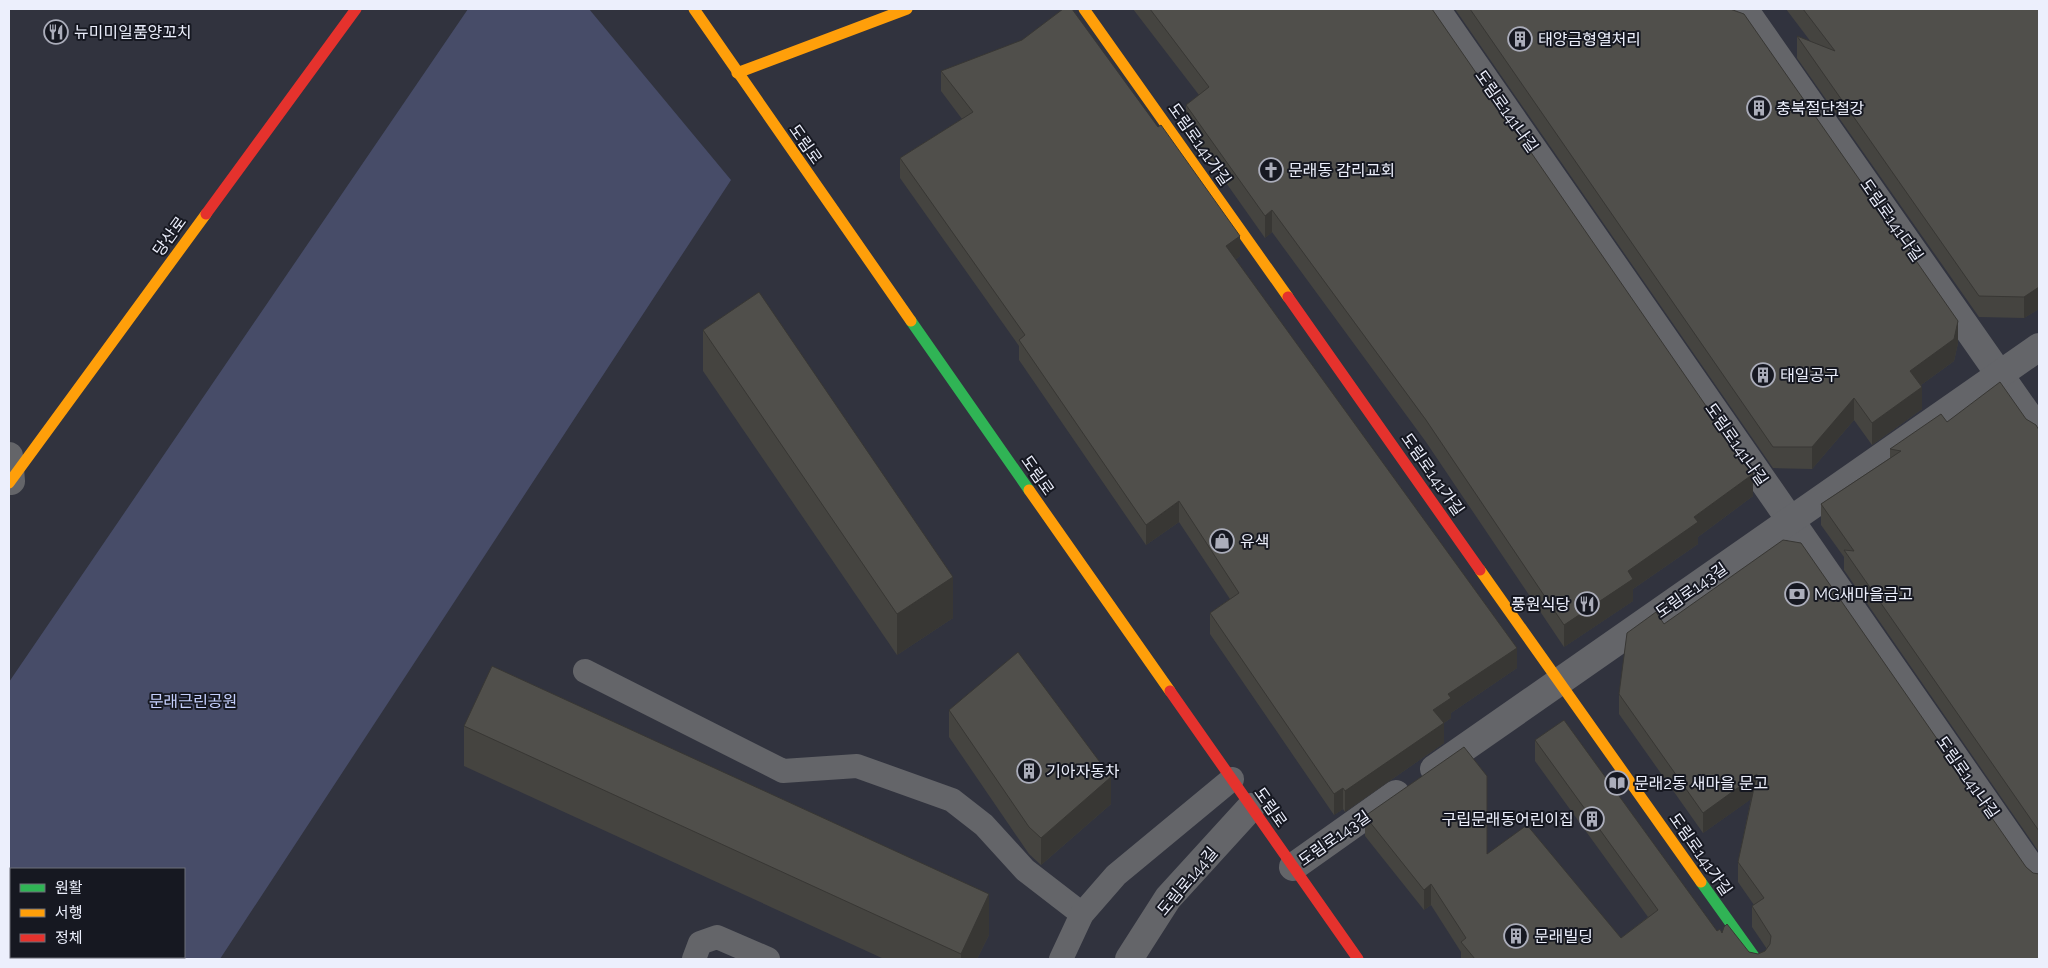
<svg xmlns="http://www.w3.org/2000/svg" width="2048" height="968" font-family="Raleway,'Noto Sans KR',sans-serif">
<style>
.green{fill:#474c68;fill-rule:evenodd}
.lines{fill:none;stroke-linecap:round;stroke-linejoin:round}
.lane{stroke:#646569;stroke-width:24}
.street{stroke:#646569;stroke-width:28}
.fast{stroke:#30b455;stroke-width:11}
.slow{stroke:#ff9f0a;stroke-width:11}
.jam{stroke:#e5322d;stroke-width:11}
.wall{fill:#454440}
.shaded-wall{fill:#383734}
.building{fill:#504f4b;stroke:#383734}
.labels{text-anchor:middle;stroke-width:4;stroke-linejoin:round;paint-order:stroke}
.poi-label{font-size:16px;fill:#eceffc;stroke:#161821;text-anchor:start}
.street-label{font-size:16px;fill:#eceffc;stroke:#161821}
.park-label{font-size:16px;fill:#c5cffc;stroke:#161821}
</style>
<rect width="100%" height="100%" fill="#31333e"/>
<path class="green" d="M468,9H589L731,180L220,959H9V682ZM11,869H184V957H11Z"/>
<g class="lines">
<g class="lane">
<path d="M585,671L783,771L857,766L952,800L984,825L1025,870L1082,914"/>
<path d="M694,959L700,943L717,937L768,959"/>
<path d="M1061,959L1082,914L1116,875L1232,779"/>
</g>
<g class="street">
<path d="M1436,9L2039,879"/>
<path d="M1744,9L2039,431"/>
<path d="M9,456L11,481"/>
<path d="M1434,769L2039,347"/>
<path d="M1293,867L1396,794"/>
<path d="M1129,959L1168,898L1251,807"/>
</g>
<g class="fast">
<path d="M911,321L1029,490"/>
<path d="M1701,882L1756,959"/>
</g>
<g class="slow">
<path d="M694,9L911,321"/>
<path d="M1084,9L1288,297"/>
<path d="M737,73L907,9"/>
<path d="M9,483L206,214"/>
<path d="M1029,490L1170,691"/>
<path d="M1480,570L1701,882"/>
</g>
<g class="jam">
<path d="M206,214L356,9"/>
<path d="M1288,297L1480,570"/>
<path d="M1170,691L1358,959"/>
</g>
</g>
<g class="wall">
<path d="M1133,9H1432L1753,496L1698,537V544L1633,589V601L1564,647L1426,442L1272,232L1265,238L1186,126V105L1199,95Z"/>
<path d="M1455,9H1730L1958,343L1954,361L1921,385L1922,409L1872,445L1854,420L1812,469L1773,468Z"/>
<path d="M1786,9H2039V309L2024,318L1979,317L1797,58V36L1811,42Z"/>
<path d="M941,71L1240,256L1235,260L1517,668L1451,713V718L1444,723V743L1345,812L1343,809L1334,815L1210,634V613L1230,599L1179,522L1146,545L1019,360V346L900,178V158L962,119L941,91Z"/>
<path d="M703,330L953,618L897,655L703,371Z"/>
<path d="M2026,419L2039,430V852L1844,570V557L1821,525V504L1890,458V449L1947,422Z"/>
<path d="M1664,624L2026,867L2033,873L2039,959H1461V952L1431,905L1424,910L1365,836V816L1487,854L1621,938L1648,917L1535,761V740L1717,931L1722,933L1749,952L1758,954L1765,951L1767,949L1752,927V906L1754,905L1738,882V862L1751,799L1703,833L1619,714V694Z"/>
<path d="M949,710L1111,804L1041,865L1029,854L949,737Z"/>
<path d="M464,726L989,935L977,959H884L464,766Z"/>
</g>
<g class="shaded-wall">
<path d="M1272,210V232L1265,238V216Z"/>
<path d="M1240,236V256L1226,267V246Z"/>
<path d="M2039,287V309L2024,318V297Z"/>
<path d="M1958,321V343L1954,361L1910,393V371Z"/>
<path d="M1922,387V409L1872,445V423Z"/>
<path d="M1854,398V420L1812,469V447Z"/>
<path d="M1753,474V496L1698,537V544L1633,589V601L1564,647V625L1628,571L1694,517Z"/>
<path d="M1179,501V522L1146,545V525Z"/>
<path d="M953,577V618L897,655V614Z"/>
<path d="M1517,648V668L1451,713V718L1444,723V743L1345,812V791L1433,710L1448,694Z"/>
<path d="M1757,774V795L1703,833V813Z"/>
<path d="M1111,777V804L1041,865V838Z"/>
<path d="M1343,788V809L1334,815V794Z"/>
<path d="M1431,884V905L1424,910V890Z"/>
<path d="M989,894V935L977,959H961V954Z"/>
</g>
<g class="building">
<path d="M1063,9H1072L1158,127L1161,125L1240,236L1226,246L1517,648L1448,694L1451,698L1433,710L1444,723L1345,791L1343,788L1334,794L1210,613L1239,593L1179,501L1146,525L1019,340L1025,335L900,158L973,112L941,71L1022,40Z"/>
<path d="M1150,9H1432L1753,474L1694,517L1698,522L1628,571L1633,579L1564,625L1426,420L1272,210L1265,216L1186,105L1209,87Z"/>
<path d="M1470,9H1730L1744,14L1958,321L1954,339L1910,371L1922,387L1872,423L1854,398L1812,447H1773Z"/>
<path d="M1803,9H2039V287L2024,297L1979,296L1797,36L1835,51Z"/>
<path d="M759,292L953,577L897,614L703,330Z"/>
<path d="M2000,382L2026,419L2036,425L2039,430V831L1844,550L1854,551L1821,504L1901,451L1890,449L1941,414L1947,422Z"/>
<path d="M1783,540L1801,543L2026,867L2033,873L2039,874V959H1475L1461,942L1466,938L1431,884L1424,890L1365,816L1464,747L1487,776V854L1527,825L1621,938L1658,910L1535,740L1564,720L1717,931L1720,929L1722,933L1724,927L1727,924L1749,952L1758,954L1765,951L1770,944L1771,936L1752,906L1764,898L1738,862L1757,774L1703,813L1619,694L1627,633L1656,612L1664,624Z"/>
<path d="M1018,652L1111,777L1041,838L1029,827L949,710Z"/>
<path d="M492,666L989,894L961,954L464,726Z"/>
</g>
<defs>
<g id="restaurant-ring" transform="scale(1.25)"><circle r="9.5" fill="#161821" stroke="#abadba" stroke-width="1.5"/><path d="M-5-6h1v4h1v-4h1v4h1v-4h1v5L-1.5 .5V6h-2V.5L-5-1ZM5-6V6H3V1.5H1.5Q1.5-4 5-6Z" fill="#abadba"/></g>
<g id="building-ring" transform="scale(1.25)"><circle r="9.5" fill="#161821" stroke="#abadba" stroke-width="1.5"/><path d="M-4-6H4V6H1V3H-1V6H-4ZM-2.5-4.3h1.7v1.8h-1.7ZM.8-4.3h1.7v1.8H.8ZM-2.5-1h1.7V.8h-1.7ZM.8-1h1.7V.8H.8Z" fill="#abadba"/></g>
<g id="church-ring" transform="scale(1.25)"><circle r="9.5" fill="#161821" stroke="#abadba" stroke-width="1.5"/><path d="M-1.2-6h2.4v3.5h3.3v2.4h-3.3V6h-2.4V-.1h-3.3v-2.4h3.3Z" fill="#abadba"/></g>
<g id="shop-ring" transform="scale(1.25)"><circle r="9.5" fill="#161821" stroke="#abadba" stroke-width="1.5"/><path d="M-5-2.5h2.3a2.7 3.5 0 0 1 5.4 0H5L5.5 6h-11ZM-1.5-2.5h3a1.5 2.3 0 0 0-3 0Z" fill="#abadba"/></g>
<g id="bank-ring" transform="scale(1.25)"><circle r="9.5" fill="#161821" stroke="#abadba" stroke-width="1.5"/><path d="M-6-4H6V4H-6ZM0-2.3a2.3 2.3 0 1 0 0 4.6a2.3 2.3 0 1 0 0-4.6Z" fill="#abadba"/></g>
<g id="library-ring" transform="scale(1.25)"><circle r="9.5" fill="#161821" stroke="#abadba" stroke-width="1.5"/><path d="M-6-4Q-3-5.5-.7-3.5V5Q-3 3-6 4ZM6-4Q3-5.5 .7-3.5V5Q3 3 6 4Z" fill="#abadba"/></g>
</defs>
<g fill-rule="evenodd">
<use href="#restaurant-ring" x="56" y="32"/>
<use href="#building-ring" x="1520" y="39"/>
<use href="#building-ring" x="1759" y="108"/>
<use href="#church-ring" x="1271" y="170"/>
<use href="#building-ring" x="1763" y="375"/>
<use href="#shop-ring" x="1222" y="541"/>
<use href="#bank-ring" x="1797" y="594"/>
<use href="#restaurant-ring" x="1587" y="604"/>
<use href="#building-ring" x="1029" y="771"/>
<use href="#library-ring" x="1617" y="783"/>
<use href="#building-ring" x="1592" y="819"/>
<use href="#building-ring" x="1516" y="936"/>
</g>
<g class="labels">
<g class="poi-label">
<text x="74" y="38">뉴미미일품양꼬치</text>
<text x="1538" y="45">태양금형열처리</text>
<text x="1776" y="114">충북절단철강</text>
<text x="1288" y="176">문래동 감리교회</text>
<text x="1780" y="381">태일공구</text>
<text x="1240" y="547">유색</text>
<text x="1814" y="600">MG새마을금고</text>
<text x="1570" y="610" text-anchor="end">풍원식당</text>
<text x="1046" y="777">기아자동차</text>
<text x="1634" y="789">문래2동 새마을 문고</text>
<text x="1574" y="825" text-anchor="end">구립문래동어린이집</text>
<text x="1534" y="942">문래빌딩</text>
</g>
<g class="street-label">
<text transform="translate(1507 111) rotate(55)" y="6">도림로141나길</text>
<text transform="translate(806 144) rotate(55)" y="6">도림로</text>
<text transform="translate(1200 144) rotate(55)" y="6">도림로141가길</text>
<text transform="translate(1892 220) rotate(55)" y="6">도림로141다길</text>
<text transform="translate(169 236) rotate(-54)" y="6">당산로</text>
<text transform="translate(1737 444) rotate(55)" y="6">도림로141나길</text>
<text transform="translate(1433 474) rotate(55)" y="6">도림로141가길</text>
<text transform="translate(1038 475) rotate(55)" y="6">도림로</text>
<text transform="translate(1691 590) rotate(-35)" y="6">도림로143길</text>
<text transform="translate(1968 777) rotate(55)" y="6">도림로141나길</text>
<text transform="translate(1271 807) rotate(55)" y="6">도림로</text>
<text transform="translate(1334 838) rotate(-35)" y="6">도림로143길</text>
<text transform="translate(1701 854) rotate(55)" y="6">도림로141가길</text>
<text transform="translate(1187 881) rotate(-50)" y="6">도림로144길</text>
</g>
<g class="park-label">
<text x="193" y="707">문래근린공원</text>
</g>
</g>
<rect width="2048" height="968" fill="none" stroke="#eceffc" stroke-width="20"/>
<rect x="10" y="868" width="175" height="90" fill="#161821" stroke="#6c6e79"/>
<rect x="20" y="884" width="25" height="8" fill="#30b455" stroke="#6c6e79"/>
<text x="55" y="893" font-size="15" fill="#eceffc">원활</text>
<rect x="20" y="909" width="25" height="8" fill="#ff9f0a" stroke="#6c6e79"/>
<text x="55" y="918" font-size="15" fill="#eceffc">서행</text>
<rect x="20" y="934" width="25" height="8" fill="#e5322d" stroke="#6c6e79"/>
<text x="55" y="943" font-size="15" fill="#eceffc">정체</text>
</svg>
